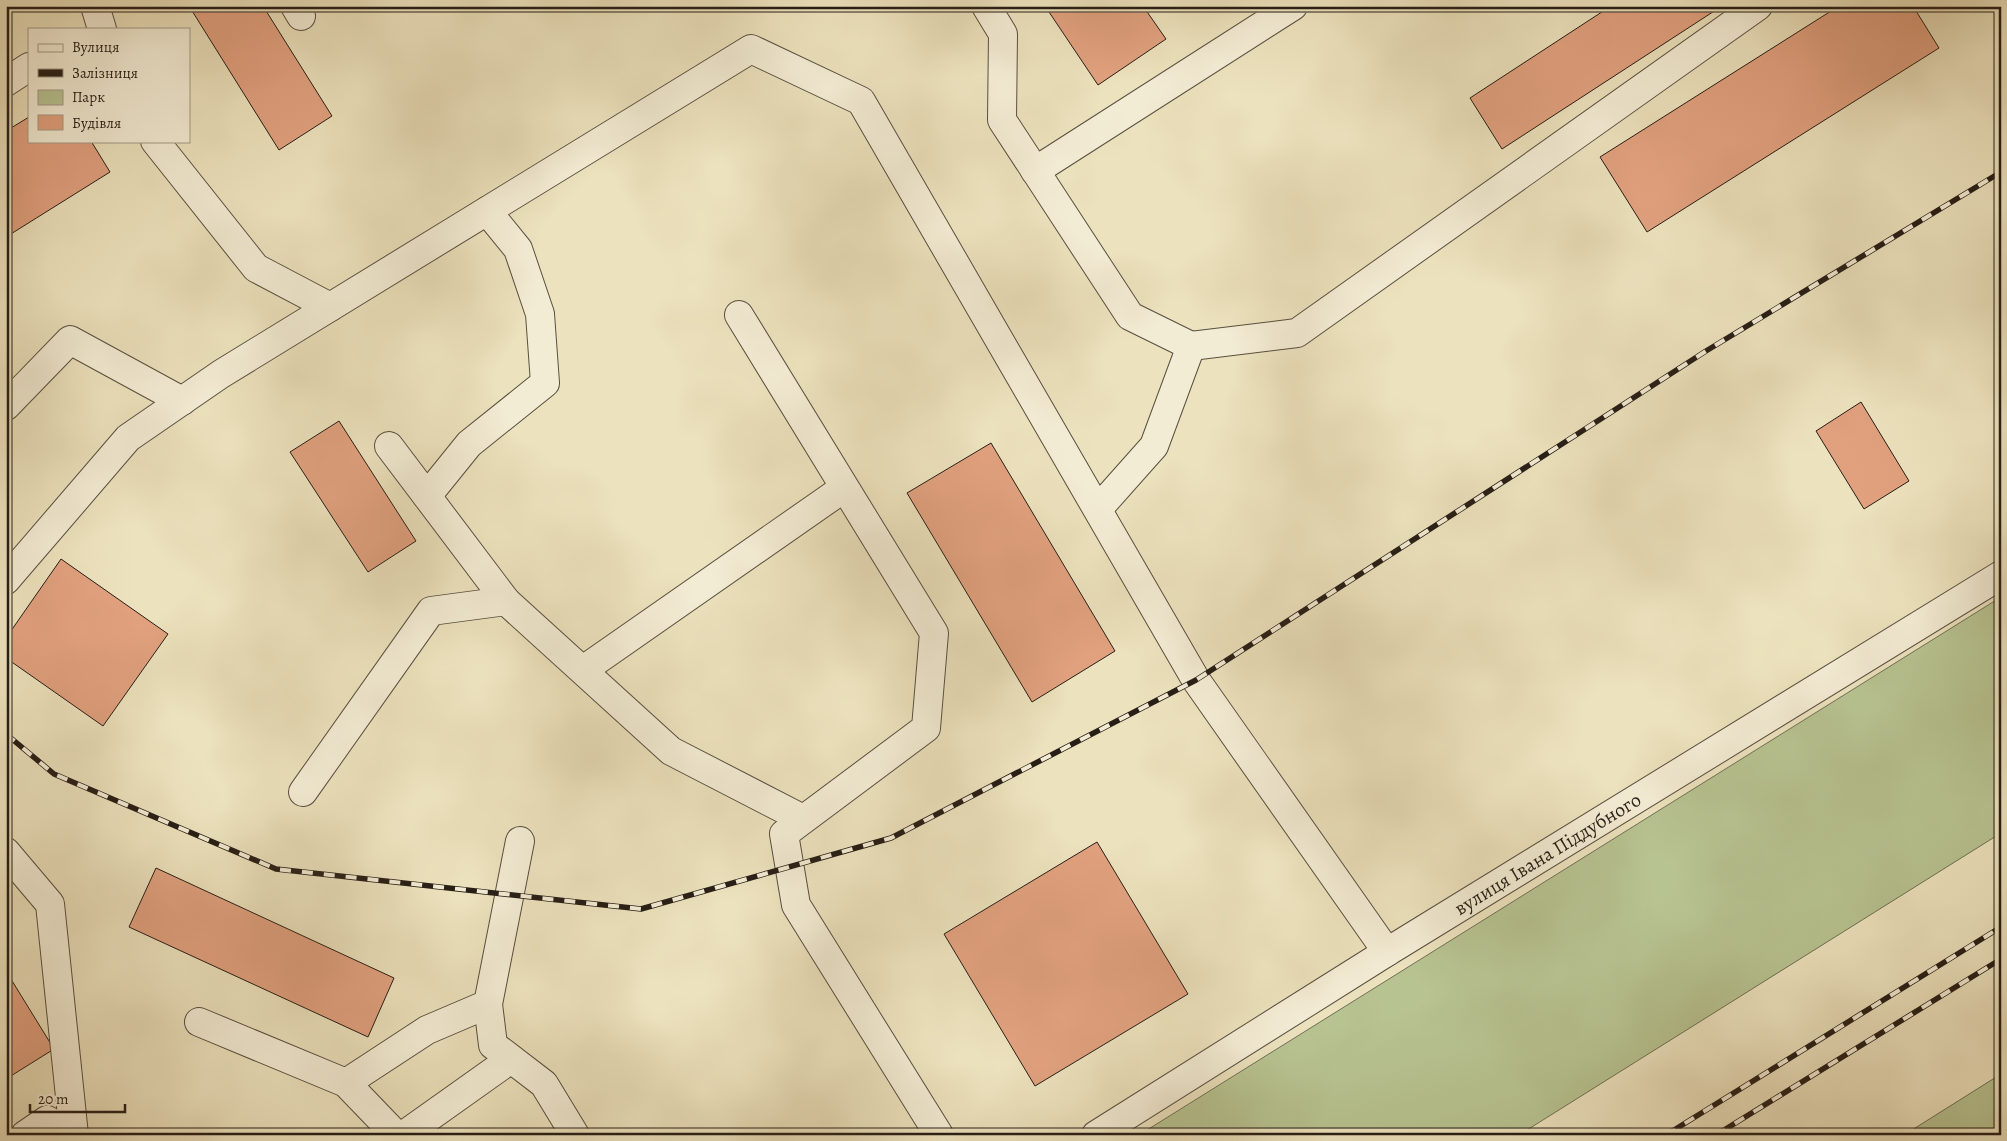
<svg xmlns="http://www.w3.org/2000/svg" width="2007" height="1141" font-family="Alegreya,serif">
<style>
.green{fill:#b7c391;stroke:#6f7054}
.building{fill:#e1a17f;stroke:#271e16}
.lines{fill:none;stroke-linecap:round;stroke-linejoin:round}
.minor-casing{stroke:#584f40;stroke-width:30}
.minor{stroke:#f3ecd4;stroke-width:28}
.rail-casing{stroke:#271e16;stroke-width:5.5}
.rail{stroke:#f3ecd4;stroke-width:4;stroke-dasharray:11;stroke-linecap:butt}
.labels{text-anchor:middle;stroke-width:5;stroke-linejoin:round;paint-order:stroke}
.street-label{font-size:20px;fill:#271e16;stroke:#f3ecd4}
</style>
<rect width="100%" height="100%" fill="#ece2bd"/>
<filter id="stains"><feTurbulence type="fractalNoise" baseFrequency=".004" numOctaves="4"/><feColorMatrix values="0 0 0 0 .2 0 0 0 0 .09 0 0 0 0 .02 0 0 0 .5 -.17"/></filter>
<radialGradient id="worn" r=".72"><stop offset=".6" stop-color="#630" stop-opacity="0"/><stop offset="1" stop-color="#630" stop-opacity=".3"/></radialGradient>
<g class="green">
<path d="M2001,597V833L1519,1135H1139Z"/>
<path d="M2001,1074V1135H1904Z"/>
</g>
<g class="building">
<path d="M189,6H263L332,116L279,150Z"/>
<path d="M1045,6H1143L1166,39L1098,85Z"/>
<path d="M1611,6H1722L1502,149L1470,98Z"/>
<path d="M1839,6H1913L1939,48L1647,232L1600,157Z"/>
<path d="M29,117V141H91L110,172L6,237V131Z"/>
<path d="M1861,402L1909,481L1864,509L1816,431Z"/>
<path d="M339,421L416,541L368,572L290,452Z"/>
<path d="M991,443L1115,651L1032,702L907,493Z"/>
<path d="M61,559L168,634L103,726L6,658V638Z"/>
<path d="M1097,842L1188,994L1035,1086L944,934Z"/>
<path d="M156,868L394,978L368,1037L129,927Z"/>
<path d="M6,971L54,1049L6,1079Z"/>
</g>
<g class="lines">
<g class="minor-casing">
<g id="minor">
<path d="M95,6L102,29"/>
<path d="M295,6L301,16"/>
<path d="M986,6L1003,34L1002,120L1130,316L1191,346"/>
<path d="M6,82L29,67"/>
<path d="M155,141L256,268L330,307"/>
<path d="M1035,171L1293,6"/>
<path d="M739,315L934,633L926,728L784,834L796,905L939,1135"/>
<path d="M6,406L70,340L182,401"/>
<path d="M389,446L506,601"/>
<path d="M427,496L469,444L545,383L540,314L518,249L487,211"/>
<path d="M1098,509L1154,446L1191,346L1297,333L1758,6"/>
<path d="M6,580L128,438L221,374L751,49L861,101L1196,680L1387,952"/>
<path d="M583,670L844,488"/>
<path d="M303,792L431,611L506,601L671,751L803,819"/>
<path d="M520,841L488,1004L493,1045L544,1084L575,1135"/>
<path d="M6,852L50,904L74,1135"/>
<path d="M199,1022L346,1083L396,1135"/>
<path d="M346,1083L427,1030L488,1004"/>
<path d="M25,1135L47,1120L73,1135"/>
<path d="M404,1135L511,1059"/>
<path id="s1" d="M1096,1135L1387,952L2001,575"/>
</g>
</g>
<use href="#minor" class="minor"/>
<g class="rail-casing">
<g id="rail">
<path d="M6,734L54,774L276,869L641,909L891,838L1196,680L1706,351L2001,172"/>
<path d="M1666,1135L2001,927"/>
<path d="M1716,1135L2001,959"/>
</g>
</g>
<use href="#rail" class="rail"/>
</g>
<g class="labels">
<g class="street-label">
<text dy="7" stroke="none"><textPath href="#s1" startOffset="532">вулиця Івана Піддубного</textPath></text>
</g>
</g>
<rect width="2007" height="1141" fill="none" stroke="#ece2bd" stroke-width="25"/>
<rect x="8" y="8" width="1992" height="1126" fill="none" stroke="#271e16" stroke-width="2.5"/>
<rect x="12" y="12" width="1982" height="1116" fill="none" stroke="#271e16"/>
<rect x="28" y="28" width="162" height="115" fill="#f3ecd4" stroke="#a19a88"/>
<rect x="38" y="44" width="25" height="8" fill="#f3ecd4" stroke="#a19a88"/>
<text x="72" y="52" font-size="15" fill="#271e16">Вулиця</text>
<rect x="38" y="69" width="25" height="8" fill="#271e16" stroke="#a19a88"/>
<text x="72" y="78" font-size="15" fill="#271e16">Залізниця</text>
<rect x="38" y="90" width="25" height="15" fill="#b7c391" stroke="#a19a88"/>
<text x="72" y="102" font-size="15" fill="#271e16">Парк</text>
<rect x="38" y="115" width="25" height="15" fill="#e1a17f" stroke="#a19a88"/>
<text x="72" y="128" font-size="15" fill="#271e16">Будівля</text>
<path d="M30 1104v8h95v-8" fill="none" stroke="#271e16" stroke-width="2.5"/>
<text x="38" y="1104" font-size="15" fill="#271e16" stroke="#f3ecd4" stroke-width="4" paint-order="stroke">20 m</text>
<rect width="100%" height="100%" filter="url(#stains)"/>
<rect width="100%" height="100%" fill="url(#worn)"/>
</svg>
